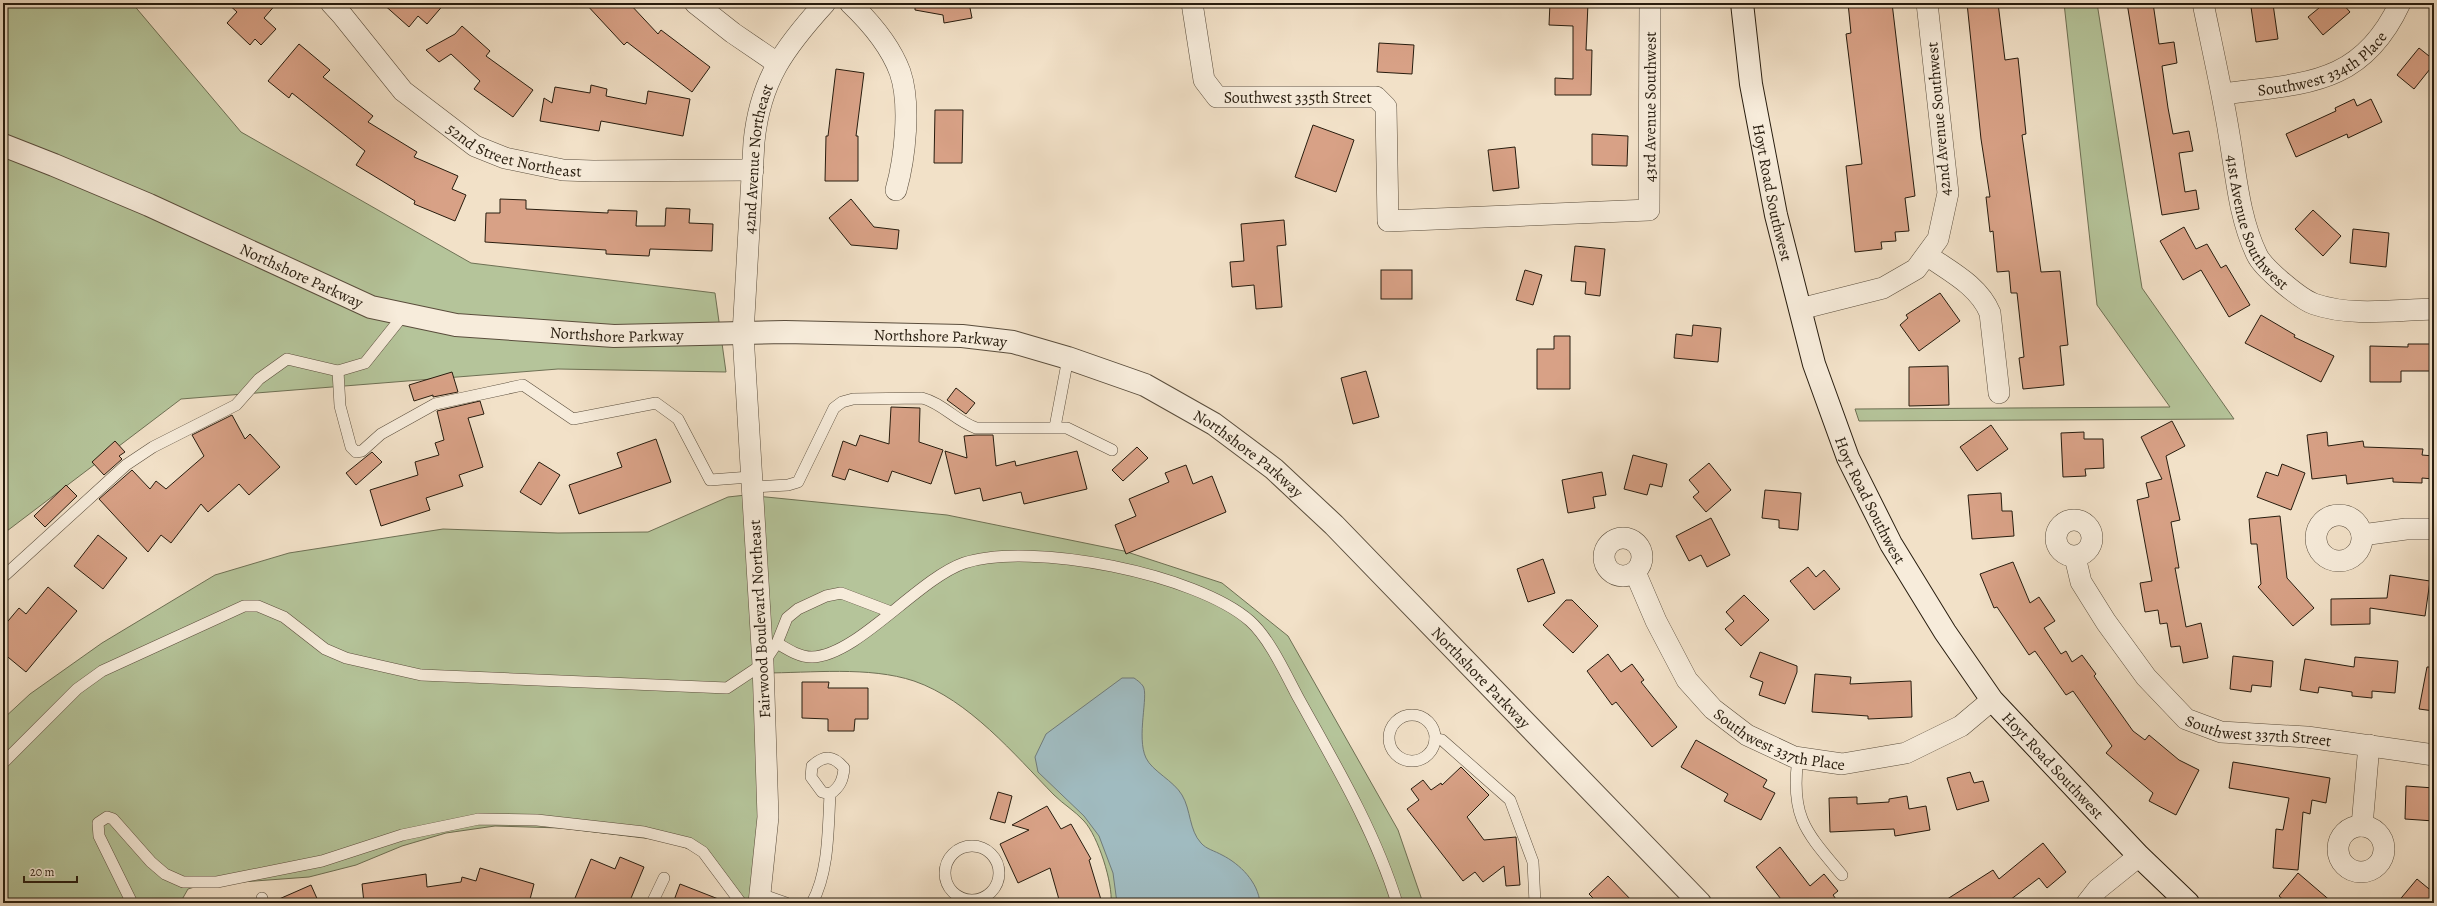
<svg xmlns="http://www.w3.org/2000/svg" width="2437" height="906" font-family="Alegreya,serif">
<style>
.green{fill:#b5c49a;stroke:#6e7054}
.water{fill:#a0bbc0;stroke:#707b79}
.building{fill:#d8a186;stroke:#271c0e}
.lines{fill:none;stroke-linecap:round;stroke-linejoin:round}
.service-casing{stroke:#5a4d3c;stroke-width:12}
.minor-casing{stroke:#5a4d3c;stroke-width:22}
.tertiary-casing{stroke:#5a4d3c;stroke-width:24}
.secondary-casing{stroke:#271c0e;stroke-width:24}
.service{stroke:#f7ecdb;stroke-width:11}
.minor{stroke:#f7ecdb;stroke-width:21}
.tertiary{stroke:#f7ecdb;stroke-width:22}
.secondary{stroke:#f7ecdb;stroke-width:22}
.labels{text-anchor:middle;stroke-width:3;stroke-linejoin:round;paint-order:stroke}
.street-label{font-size:16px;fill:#271c0e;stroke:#f7ecdb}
</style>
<rect width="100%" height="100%" fill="#f2e1c8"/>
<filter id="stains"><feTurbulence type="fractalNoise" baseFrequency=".005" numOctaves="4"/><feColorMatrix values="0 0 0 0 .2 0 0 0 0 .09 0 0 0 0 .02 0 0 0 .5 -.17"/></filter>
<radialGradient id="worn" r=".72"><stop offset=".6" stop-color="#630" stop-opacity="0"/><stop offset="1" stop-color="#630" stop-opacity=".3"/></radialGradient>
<g class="green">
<path d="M3,3H132L241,132L471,263L715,293L726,372L558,369L181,399L3,534Z"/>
<path d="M2064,3H2097L2142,288L2234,419L1859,421L1855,409L2170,407L2097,305Z"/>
<path d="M746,495L947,515L1124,551L1222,583L1288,636L1398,830L1423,903H1111C1113,883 1098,836 1084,821C1075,811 1063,804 1054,795C1014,754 969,700 914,681C869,666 811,673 763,673L759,903H741L698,853L669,841L561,828L495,826L446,833L402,846L356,865L309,877L201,885L188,889L180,903H3V719L30,694L102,643L215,575L289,553L443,529L558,533L648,532L728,497Z"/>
</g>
<path class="water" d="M1122,678H1134C1137,680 1141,683 1143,686C1149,695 1136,737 1146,758C1152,771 1174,781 1182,795C1191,810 1189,830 1201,843C1206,849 1215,851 1222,855C1240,864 1258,882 1260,903H1117L1113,873L1099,836L1084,816L1038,772L1035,757L1046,734Z"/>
<g class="building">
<path d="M227,3H277L264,18L276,29L261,45L255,39L250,45L227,23L237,12Z"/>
<path d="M382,3H445L427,24L418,16L409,27Z"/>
<path d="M585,3H629L658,34L661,30L710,67L692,92L627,42L624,45Z"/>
<path d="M915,3H969L972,18L944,23L943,15L915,10Z"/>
<path d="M1550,3H1588L1586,50H1592L1591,95H1555V78L1573,79V26L1549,25Z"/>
<path d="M1848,3H1892L1915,196L1905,198L1909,231L1895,232L1896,241L1881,242L1882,249L1855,252L1846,166L1862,164L1846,34L1851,33Z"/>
<path d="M1967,3H1998L2005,60L2018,58L2026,134L2022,135L2041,272L2060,271L2068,345L2060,346L2064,385L2023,389L2019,358L2024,357L2017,293H2011L2009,271L1997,272L1993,231L1990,232L1986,197H1990L1981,139Z"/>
<path d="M2127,3H2153L2159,44L2174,42L2177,63L2162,66L2168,108L2173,134L2189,131L2193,151L2179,153L2185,192L2196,190L2199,209L2162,215Z"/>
<path d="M2325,3H2342L2350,12L2323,35L2308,17Z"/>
<path d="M2273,4L2278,39L2256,42L2251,7Z"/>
<path d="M462,26L490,51L486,56L533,90L513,117L474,89L480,81L451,54L439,62L426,50L455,34Z"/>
<path d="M1379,43L1414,45L1412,74L1377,72Z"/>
<path d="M299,44L330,70L323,77L373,116L368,122L417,152L414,157L458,176L452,189L466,195L455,221L414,204L415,201L356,165L365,151L292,93L289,98L268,81Z"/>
<path d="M2419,48L2434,60V64L2414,89L2397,75Z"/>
<path d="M836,69L864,73L856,136H858V181H825L826,136H828Z"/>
<path d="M591,85L607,89L606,96L646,104L648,91L690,99L683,136L601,121L599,131L540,121L544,98L552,103L555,87L590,93Z"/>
<path d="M2354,99L2357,106L2371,99L2382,122L2348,138L2347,134L2296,157L2286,134L2336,111L2335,108Z"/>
<path d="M935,110H963L962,163H934Z"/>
<path d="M1313,125L1354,140L1336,192L1295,177Z"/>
<path d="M1592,134L1628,136L1627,166L1592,165Z"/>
<path d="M1515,147L1519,188L1493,191L1488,150Z"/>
<path d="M500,199L526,200V209L608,213V210L637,211L636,226H665L666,208L690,209L689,223L713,224L712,251L650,249L649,256L606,254V250L485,242L486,213H500Z"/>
<path d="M851,199L874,227L899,230L897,249L851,245L829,218Z"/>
<path d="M2313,210L2341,236L2323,256L2295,229Z"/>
<path d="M1284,220L1286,245L1277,246L1282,307L1256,309L1254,285L1232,287L1230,262L1244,261L1241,224Z"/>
<path d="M2184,227L2196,249L2207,244L2221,268L2226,265L2250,305L2229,317L2201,270L2183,280L2160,241Z"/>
<path d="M2353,229L2389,233L2386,267L2350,263Z"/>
<path d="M1575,246L1605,249L1600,296L1585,294L1586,282L1571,281Z"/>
<rect x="1381" y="270" width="31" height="29"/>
<path d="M1525,270L1542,275L1533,305L1516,300Z"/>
<path d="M1940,293L1960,321L1919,351L1900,325L1908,318L1906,315Z"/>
<path d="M2261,315L2295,335L2294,337L2334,356L2321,382L2245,343Z"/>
<path d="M1693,325L1721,328L1718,362L1674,358L1676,334L1692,336Z"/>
<path d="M1554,336H1570V389H1537V349H1554Z"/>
<path d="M2408,344H2434V371H2401V382H2370V346L2408,347Z"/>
<path d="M1948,366L1949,405L1909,406V367Z"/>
<path d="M1366,371L1379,417L1353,424L1341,378Z"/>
<path d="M452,372L458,392L433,397V395L414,401L409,385Z"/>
<path d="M956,388L975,403L966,414L947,400Z"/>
<path d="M480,401L484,414L468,418L483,467L459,475L463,486L426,498L430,510L381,526L370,490L418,475L415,462L439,455L435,443L444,440L437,411Z"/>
<path d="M891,407L920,408L919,442L943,450L931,484L892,471L888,482L849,469L845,480L832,476L843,441L856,446L860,435L889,444Z"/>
<path d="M232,415L245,439L250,434L280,467L249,495L239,484L208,512L201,504L171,543L161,535L148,552L99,499L132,470L150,489L156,481L166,489L204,456L192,435Z"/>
<path d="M2172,421L2185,446L2166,456L2180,520L2171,522L2179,568H2175L2186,627L2201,623L2208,658L2183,663L2180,646L2171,647L2167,623L2160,624L2158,610L2145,612L2140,583L2152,581L2137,500L2149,497L2146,483L2162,479L2141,437Z"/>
<path d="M1991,425L2008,449L1977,471L1960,447Z"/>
<path d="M2084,432V439H2103L2104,468L2085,469L2086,476L2063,477L2061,433Z"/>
<path d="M2327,432L2328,446L2363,441L2364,447L2423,449L2422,455L2434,456V479L2422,478V483L2393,482V478L2347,484L2346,475L2312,479L2307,435Z"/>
<path d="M976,435H993L996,466L1015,461L1016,466L1077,451L1087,489L1024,504L1021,492L983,501L980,488L955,494L945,451L967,458L964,436Z"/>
<path d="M656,439L671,482L579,514L569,485L622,467L617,453Z"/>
<path d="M115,441L125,452L119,456L122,459L104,475L92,462Z"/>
<path d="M1137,447L1148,458L1123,481L1112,470Z"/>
<path d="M372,452L382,462L356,485L346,473Z"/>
<path d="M1633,455L1667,464L1662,487L1650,484L1647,495L1624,489Z"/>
<path d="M539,462L560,475L541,505L520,492Z"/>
<path d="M1709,463L1731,490L1706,512L1693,497L1699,492L1689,480Z"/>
<path d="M2282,464L2305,473L2291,510L2257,497L2266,472L2278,476Z"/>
<path d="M1186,465L1193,484L1212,476L1226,512L1126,554L1115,525L1136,516L1129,499L1169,482L1165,473Z"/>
<path d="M1602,472L1606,495L1593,497L1595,508L1568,513L1562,480Z"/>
<path d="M66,485L77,496L45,527L34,516Z"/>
<path d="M1765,490L1801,493L1798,530L1779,528V520L1762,518Z"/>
<path d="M2001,493L2002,511H2012L2014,536L1972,539L1968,495Z"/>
<path d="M2280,516L2287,578L2314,608L2293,626L2258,587L2261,584L2257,544H2251L2249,519Z"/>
<path d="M1711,518L1730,555L1707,567L1701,555L1689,561L1676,536Z"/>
<path d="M98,535L127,558L103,589L74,566Z"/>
<path d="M1543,559L1555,593L1528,602L1517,569Z"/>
<path d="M2013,562L2030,603L2039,597L2055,621L2044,628L2061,654L2066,651L2072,662L2082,655L2096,674L2094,676L2133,731L2145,740L2149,735L2179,760L2199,770L2176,815L2149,801L2153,793L2106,753L2112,746L2073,691L2066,695L2035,651L2029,655L1997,607L1994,608L1980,574Z"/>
<path d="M1808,567L1816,577L1824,570L1840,589L1814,610L1790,581Z"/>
<path d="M2390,575L2430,581L2425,616L2370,608V624L2331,625V599L2387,598Z"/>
<path d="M48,587L77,611L26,672L3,653V627L19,608L26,614Z"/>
<path d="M1744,595L1769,620L1741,646L1725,629L1734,621L1726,612Z"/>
<path d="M1566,600H1572L1598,626L1573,653L1543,625Z"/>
<path d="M1760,652L1797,666V672L1785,704L1759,695L1763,682L1750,677Z"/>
<path d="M1608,654L1621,672L1632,664L1644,680L1641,682L1677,727L1652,747L1616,702L1612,705L1587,671Z"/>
<path d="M2233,656L2273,661L2271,687L2252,685L2251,692L2230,689Z"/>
<path d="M2355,657L2398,661L2395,693L2372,691V698L2352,696V692L2319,687L2318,693L2300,690L2305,659L2354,667Z"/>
<path d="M2427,667H2434V711L2419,709Z"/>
<path d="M1815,674L1851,677L1850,684L1911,681L1912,717L1868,719V716L1812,712Z"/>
<path d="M802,682H829L828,688H868V719H855L854,731H828V719L802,718Z"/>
<path d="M1696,740L1767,780L1763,787L1775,793L1761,820L1724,801L1728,794L1681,767Z"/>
<path d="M2233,762L2330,778L2326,803L2312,800L2310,814L2303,812L2298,870L2273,868L2276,829L2283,830L2289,798L2229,788Z"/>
<path d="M1461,767L1489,795L1467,817L1484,840L1516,837L1520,885L1506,886L1504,866L1483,882L1475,872L1463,881L1407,809L1419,800L1411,789L1423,780L1431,790L1441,783L1442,785Z"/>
<path d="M1970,772L1974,783L1983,781L1989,801L1957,810L1947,778Z"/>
<path d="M2406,786L2434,788V821L2405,819Z"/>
<path d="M998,792L1012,796L1005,823L990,819Z"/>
<path d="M1907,796L1909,809L1926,806L1930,830L1895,836L1894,829L1830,832L1829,798L1857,797V804L1889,802V799Z"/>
<path d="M1047,806L1061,829L1071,824L1091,859L1089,860L1102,903H1060L1050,868L1018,883L1000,844L1029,830L1012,825Z"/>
<path d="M2043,843L2066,872L2047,888L2039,878L2006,903H1941L1993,870L1999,879Z"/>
<path d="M1780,847L1810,886L1824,874L1838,891L1833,895L1839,903H1784L1756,867Z"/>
<path d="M620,857L644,867L629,903H573L591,859L615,869Z"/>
<path d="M480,868L534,884L529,903H364L362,884L426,874L427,887L461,882L462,877L476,881Z"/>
<path d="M2298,873L2333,903H2287L2279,896Z"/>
<path d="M1608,876L1634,903H1598L1589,894Z"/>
<path d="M2417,879L2434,893V903H2397Z"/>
<path d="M680,884L726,902V903H673Z"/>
<path d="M311,885L319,903H270Z"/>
</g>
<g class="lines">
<g class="service-casing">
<g id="service">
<path d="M338,371L340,406L351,447L356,452L362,451L381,434L435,404L523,385L573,419L656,403L678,419L710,480L750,477"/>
<path d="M1055,427L1068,358"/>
<path d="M751,487L788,485L798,482L834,408L842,402L853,399L922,398C942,403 956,421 976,428H1067L1112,450"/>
<path d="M3,577L126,465L153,447L236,405L259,379L287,359L338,371L365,363L405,313"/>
<path d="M777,643L787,618L798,609L826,596L841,593L891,612"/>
<circle cx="1412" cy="738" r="23"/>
<path d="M1435,739L1442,740L1510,800L1533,862L1535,903"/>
<path d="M1798,758C1790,817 1806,832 1842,875"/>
<path d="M3,763L77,689L102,671L244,606H258L284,617L325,649L346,658L421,675L727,688L763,664L777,643C787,649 799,657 812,657C857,656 918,579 964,563C1031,541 1197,574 1250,621C1270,639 1286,675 1299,699C1335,764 1375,831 1397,903"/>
<circle cx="972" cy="873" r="27"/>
<path d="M760,894L786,903"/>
<path d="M262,898L263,903"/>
<path d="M132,903L99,836L98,823L107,817L113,819L151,862L165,874L183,882H217L322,861L402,835L479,819L537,820L644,832L689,843L703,852L741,903"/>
<path d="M652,903L664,878"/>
<path d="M812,903C829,872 828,829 830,794C840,787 843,780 844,768C833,755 824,755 812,766L811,777L822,792L830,794"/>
</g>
</g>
<g class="minor-casing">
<g id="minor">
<path id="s1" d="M331,3L342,15L403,91L475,146L505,158L563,170L593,171L753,170"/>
<path d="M695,3L733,33L777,63"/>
<path d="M850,3C870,22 890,45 900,72C911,104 905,158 896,190"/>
<path id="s2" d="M1192,3L1204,80L1217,97H1376L1386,107L1388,221L1649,210L1650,3"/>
<path id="s3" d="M2203,3C2212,47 2222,90 2229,134C2236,174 2239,218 2257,255C2263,268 2300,299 2314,304C2352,317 2394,310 2434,309"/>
<path id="s4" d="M2223,94C2303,83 2361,87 2400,3"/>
<path d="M1928,256C1951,272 1979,286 1990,313L1999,393"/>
<path d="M1800,309L1883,288L1916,269L1938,239L1948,193L1927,3"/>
<circle cx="2339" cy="538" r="23"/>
<circle cx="2074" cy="538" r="18"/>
<path d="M2362,535L2406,529H2434"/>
<circle cx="1623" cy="557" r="19"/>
<path id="s5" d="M2075,557L2081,582L2106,622L2146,677L2186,719L2221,732L2307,737L2434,755"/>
<path id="s6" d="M1635,572L1656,621L1687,680L1713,709L1747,735L1794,757L1842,764L1906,753L1961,726L1992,700"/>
<circle cx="2361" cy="849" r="23"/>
<path d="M2362,826L2369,745"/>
<path id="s7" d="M759,903L768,817L763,664L743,334L754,142C760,80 785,47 825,3"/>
<path d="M2087,903L2098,889L2139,856"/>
</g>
</g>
<g class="tertiary-casing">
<g id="tertiary">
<path id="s8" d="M3,145L54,165L149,205L371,307L456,325L614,336L785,332L962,336L1013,342L1068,358L1145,385L1214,424L1274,469L1334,525L1700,903"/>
</g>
</g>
<g class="secondary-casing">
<g id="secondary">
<path id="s9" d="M1742,3L1751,84L1776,215L1814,364L1848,458L1891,544L1945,632L1992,700L2139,856L2188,903"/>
</g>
</g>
<use href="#service" class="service"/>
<use href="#minor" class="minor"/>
<use href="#tertiary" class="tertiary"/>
<use href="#secondary" class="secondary"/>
</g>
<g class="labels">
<g class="street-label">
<text dy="6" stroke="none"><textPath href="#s4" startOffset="106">Southwest 334th Place</textPath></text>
<text dy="6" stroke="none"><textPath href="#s2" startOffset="180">Southwest 335th Street</textPath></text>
<text dy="6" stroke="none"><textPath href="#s2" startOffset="751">43rd Avenue Southwest</textPath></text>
<text transform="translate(1938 119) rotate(-95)" y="6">42nd Avenue Southwest</text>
<text dy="6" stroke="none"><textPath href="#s1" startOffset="243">52nd Street Northeast</textPath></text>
<text dy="6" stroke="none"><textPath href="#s7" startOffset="746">42nd Avenue Northeast</textPath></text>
<text dy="6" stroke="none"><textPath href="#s9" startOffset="192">Hoyt Road Southwest</textPath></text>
<text dy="6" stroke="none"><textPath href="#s3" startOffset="228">41st Avenue Southwest</textPath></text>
<text dy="6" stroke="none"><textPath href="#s8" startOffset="326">Northshore Parkway</textPath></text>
<text dy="6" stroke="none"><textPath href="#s8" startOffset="650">Northshore Parkway</textPath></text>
<text dy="6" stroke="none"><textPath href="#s8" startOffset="974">Northshore Parkway</textPath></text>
<text dy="6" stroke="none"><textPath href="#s8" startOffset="1310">Northshore Parkway</textPath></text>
<text dy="6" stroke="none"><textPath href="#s9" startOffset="516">Hoyt Road Southwest</textPath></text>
<text transform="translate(759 619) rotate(-93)" y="6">Fairwood Boulevard Northeast</text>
<text dy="6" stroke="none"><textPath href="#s8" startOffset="1634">Northshore Parkway</textPath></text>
<text dy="6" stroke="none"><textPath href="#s5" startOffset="273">Southwest 337th Street</textPath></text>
<text dy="6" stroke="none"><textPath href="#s6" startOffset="234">Southwest 337th Place</textPath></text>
<text dy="6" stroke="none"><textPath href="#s9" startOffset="840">Hoyt Road Southwest</textPath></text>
</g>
</g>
<rect width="2437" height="906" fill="none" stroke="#f2e1c8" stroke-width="16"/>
<rect x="4" y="4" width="2429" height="898" fill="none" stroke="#271c0e" stroke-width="2"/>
<rect x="8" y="8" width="2421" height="890" fill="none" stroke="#271c0e"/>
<path d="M24 876v6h53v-6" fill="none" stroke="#271c0e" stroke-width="2"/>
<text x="30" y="876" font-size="12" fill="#271c0e" stroke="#f7ecdb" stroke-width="3" paint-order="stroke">20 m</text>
<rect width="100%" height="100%" filter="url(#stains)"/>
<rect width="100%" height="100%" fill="url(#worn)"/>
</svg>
